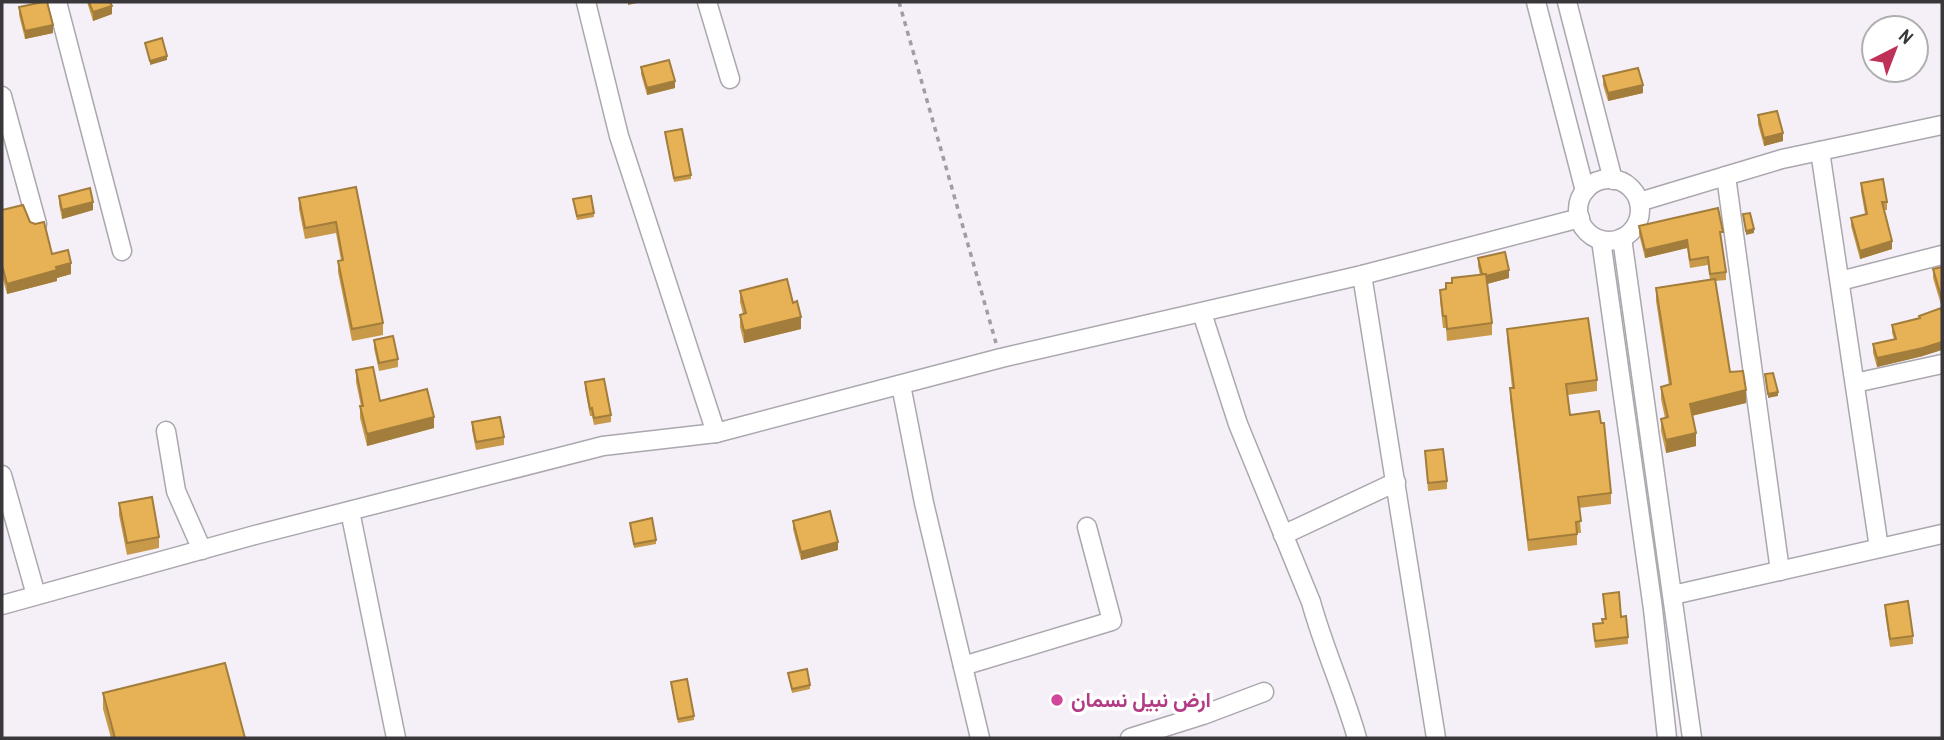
<svg xmlns="http://www.w3.org/2000/svg" width="1944" height="740" font-family="'Archivo Narrow',Vazirmatn,sans-serif">
<style>
.lines{fill:none;stroke-linecap:round;stroke-linejoin:round}
.minor-casing{stroke:#aba7ae;stroke-width:21}
.path{stroke:#a19da3;stroke-width:3.5;stroke-dasharray:5 5;stroke-linecap:butt}
.minor{stroke:#fff;stroke-width:18}
.wall{fill:#c79949}
.shaded-wall{fill:#a27d3c}
.building{fill:#e7b255;stroke:#a27d3c;stroke-width:2}
.hotel-dot{fill:#d1479c;stroke:#fff;stroke-width:2.5}
.labels{text-anchor:middle;stroke-width:7;stroke-linejoin:round;paint-order:stroke}
.hotel-label{font-size:21px;font-weight:bold;fill:#b23c85;stroke:#fff;text-anchor:start}
</style>
<rect width="100%" height="100%" fill="#f5f0f8"/>
<g class="lines">
<g class="minor-casing">
<g id="minor">
<path d="M57,2L122,251"/>
<path d="M586,2L619,136L716,433"/>
<path d="M707,2L730,79"/>
<path d="M1536,2L1585,191"/>
<path d="M1567,2L1613,180"/>
<path d="M2,96L37,224"/>
<path d="M1820,151L1879,548"/>
<path d="M1726,176L1780,571"/>
<circle cx="1609" cy="210" r="31"/>
<path d="M1639,202L1782,159L1942,125"/>
<path d="M1622,238L1692,738"/>
<path d="M1601,240L1653,609L1667,738"/>
<path d="M1362,275L1436,738"/>
<path d="M1840,281L1942,255"/>
<path d="M1202,313L1238,424L1311,602C1324,649 1344,692 1357,738"/>
<path d="M1855,383L1942,364"/>
<path d="M901,385L924,503L980,738"/>
<path d="M166,431L176,491L202,550"/>
<path d="M2,475L36,595"/>
<path d="M350,511L396,738"/>
<path d="M1283,535L1396,482"/>
<path d="M1673,595L1942,534"/>
<path d="M2,605L255,535L603,446L716,433L1001,358L1362,275L1580,218"/>
<path d="M963,666L1112,621L1087,527"/>
<path d="M1130,738L1203,715L1264,692"/>
</g>
</g>
<path class="path" d="M899,2L996,343"/>
<use href="#minor" class="minor"/>
</g>
<g class="wall">
<path d="M87,2H110L112,14L93,21Z"/>
<path d="M19,7L53,33L25,39L19,15Z"/>
<path d="M641,67L675,88L647,95L641,74Z"/>
<path d="M1603,76L1643,93L1608,101L1603,85Z"/>
<path d="M1758,115L1783,141L1764,146L1758,124Z"/>
<path d="M665,132L691,175V179L674,182Z"/>
<path d="M1861,183L1887,202V210H1884L1892,249L1860,259L1851,226V218L1865,214L1861,191Z"/>
<path d="M356,187L383,323V335L352,341L338,272V261L341,260L336,233L305,239L299,209V198Z"/>
<path d="M59,196L93,210L62,219L59,204Z"/>
<path d="M573,199L594,213V217L577,220Z"/>
<path d="M2,210L30,222L52,254L71,274L57,278V281L7,294L2,276Z"/>
<path d="M1639,226L1723,240H1721L1726,272V280L1715,281L1730,372L1746,403L1692,416L1696,446L1666,453L1661,431V419L1665,418L1661,399V387L1669,385L1656,301V288L1710,280L1708,265L1690,268L1687,248L1645,258L1639,234Z"/>
<path d="M1478,258L1509,278L1487,284L1492,323V335L1447,341L1446,328H1443L1440,301V290L1446,289V283H1452V278L1480,275L1478,266Z"/>
<path d="M1942,267V308L1933,278V269Z"/>
<path d="M740,291L793,303L801,329L744,343L740,327V315L743,314L740,302Z"/>
<path d="M1892,325L1923,356L1877,367L1873,353V344L1894,339L1892,333Z"/>
<path d="M1507,329L1597,380V391L1567,395L1570,415L1611,493V504L1579,508L1581,533H1577V545L1528,551L1510,399V388H1512L1507,340Z"/>
<path d="M374,340L398,359V367L379,371L374,348Z"/>
<path d="M356,370L380,401L434,428L367,446L360,418V406H361L356,382Z"/>
<path d="M585,382L611,415V422L594,425L592,416H590L585,389Z"/>
<path d="M472,422L504,437V445L476,450L472,430Z"/>
<path d="M1425,451L1447,481V489L1428,491Z"/>
<path d="M119,503L159,537V548L127,555L119,515Z"/>
<path d="M793,521L838,550L801,560L793,529Z"/>
<path d="M630,523L656,540V544L634,548Z"/>
<path d="M1603,594L1621,617L1628,637V644L1595,648L1593,624L1602,623L1605,619Z"/>
<path d="M1885,605L1913,636V644L1890,647L1885,613Z"/>
<path d="M788,673L810,685V689L792,693Z"/>
<path d="M671,682L694,716V720L678,723Z"/>
<path d="M103,693L245,738H111L103,709Z"/>
</g>
<g class="shaded-wall">
<path d="M628,2H641L628,5Z"/>
<path d="M112,6V14L93,21V12Z"/>
<path d="M53,25V33L25,39V31Z"/>
<path d="M167,56V60L150,65V61Z"/>
<path d="M675,81V88L647,95V88Z"/>
<path d="M1643,85V93L1608,101V93Z"/>
<path d="M1783,133V141L1764,146V138Z"/>
<path d="M93,202V210L62,219V210Z"/>
<path d="M1754,229V233L1746,235V231Z"/>
<path d="M1687,240V248L1645,258V250Z"/>
<path d="M1892,241V249L1860,259V251Z"/>
<path d="M71,263V274L57,278V281L7,294V284L56,267Z"/>
<path d="M1509,270V278L1483,285V277Z"/>
<path d="M801,317V329L744,343V331Z"/>
<path d="M1942,342V350L1923,356L1877,367V358Z"/>
<path d="M1746,390V403L1690,416V404Z"/>
<path d="M1778,392V396L1768,398V394Z"/>
<path d="M434,417V428L367,446V434Z"/>
<path d="M1696,433V446L1666,453V440Z"/>
<path d="M838,542V550L801,560V552Z"/>
</g>
<g class="building">
<path d="M43,2H47L53,25L25,31L19,7Z"/>
<path d="M89,2H110L112,6L93,12Z"/>
<path d="M162,38L167,56L150,61L145,43Z"/>
<path d="M669,60L675,81L647,88L641,67Z"/>
<path d="M1638,68L1643,85L1608,93L1603,76Z"/>
<path d="M1777,111L1783,133L1764,138L1758,115Z"/>
<path d="M682,129L691,175L674,178L665,132Z"/>
<path d="M1883,179L1887,202H1882L1892,241L1860,251L1851,218L1867,214L1861,183Z"/>
<path d="M356,187L383,323L352,329L338,261L343,260L336,222L305,228L299,198Z"/>
<path d="M90,188L93,202L62,210L59,196Z"/>
<path d="M591,196L594,213L577,216L573,199Z"/>
<path d="M23,205L30,222L35,224L44,222L52,254L68,250L71,263L56,267L57,270L7,284L2,265V210Z"/>
<path d="M1718,208L1723,232H1720L1726,272L1710,274L1708,257L1690,260L1687,240L1645,250L1639,226Z"/>
<path d="M1750,213L1754,229L1746,231L1743,214Z"/>
<path d="M1505,252L1509,270L1486,276V274H1482L1478,258Z"/>
<path d="M1942,267V300L1933,269Z"/>
<path d="M1486,274L1492,323L1447,329L1446,316H1443L1440,290L1446,289V283H1452V278Z"/>
<path d="M787,279L793,303L797,301L801,317L744,331L740,315L746,313L740,291Z"/>
<path d="M1715,279L1730,372L1743,371L1746,390L1690,404L1696,433L1666,440L1661,419L1668,417L1661,387L1671,384L1656,288Z"/>
<path d="M1941,308L1942,312V342L1923,348L1877,358L1873,344L1896,339L1892,325L1920,318L1919,316Z"/>
<path d="M1588,318L1597,380L1566,384L1570,415L1599,411L1601,423H1604L1611,493L1578,497L1581,521L1576,522L1577,534L1528,540L1510,388H1514L1507,329Z"/>
<path d="M393,336L398,359L379,363L374,340Z"/>
<path d="M373,367L380,401L427,389L434,417L367,434L360,406H363L356,370Z"/>
<path d="M1773,373L1778,392L1768,394L1765,374Z"/>
<path d="M604,379L611,415L594,418L592,408L590,409L585,382Z"/>
<path d="M500,417L504,437L476,442L472,422Z"/>
<path d="M1443,449L1447,481L1428,483L1425,451Z"/>
<path d="M152,497L159,537L127,543L119,503Z"/>
<path d="M830,511L838,542L801,552L793,521Z"/>
<path d="M652,518L656,540L634,544L630,523Z"/>
<path d="M1619,592L1621,617L1626,616L1628,637L1595,641L1593,624L1603,623L1602,619H1606L1603,594Z"/>
<path d="M1908,601L1913,636L1890,639L1885,605Z"/>
<path d="M225,663L245,738H115L103,693Z"/>
<path d="M807,669L810,685L792,689L788,673Z"/>
<path d="M687,679L694,716L678,719L671,682Z"/>
</g>
<circle class="hotel-dot" cx="1057" cy="700" r="7"/>
<g class="labels">
<g class="hotel-label">
<text x="1071" y="707">ارض نبيل نسمان</text>
</g>
</g>
<rect width="1944" height="740" fill="none" stroke="#39373a" stroke-width="7"/>
<g transform="translate(1895 49) rotate(42)"><circle r="33" fill="#ffffff" stroke="#b0afb0" stroke-width="2"/>
<path d="M0-5L12 26L0 18L-12 26Z" fill="#c03159"/>
<text y="-10" font-size="19" font-weight="bold" text-anchor="middle" fill="#39373a">N</text>
</g>
</svg>
